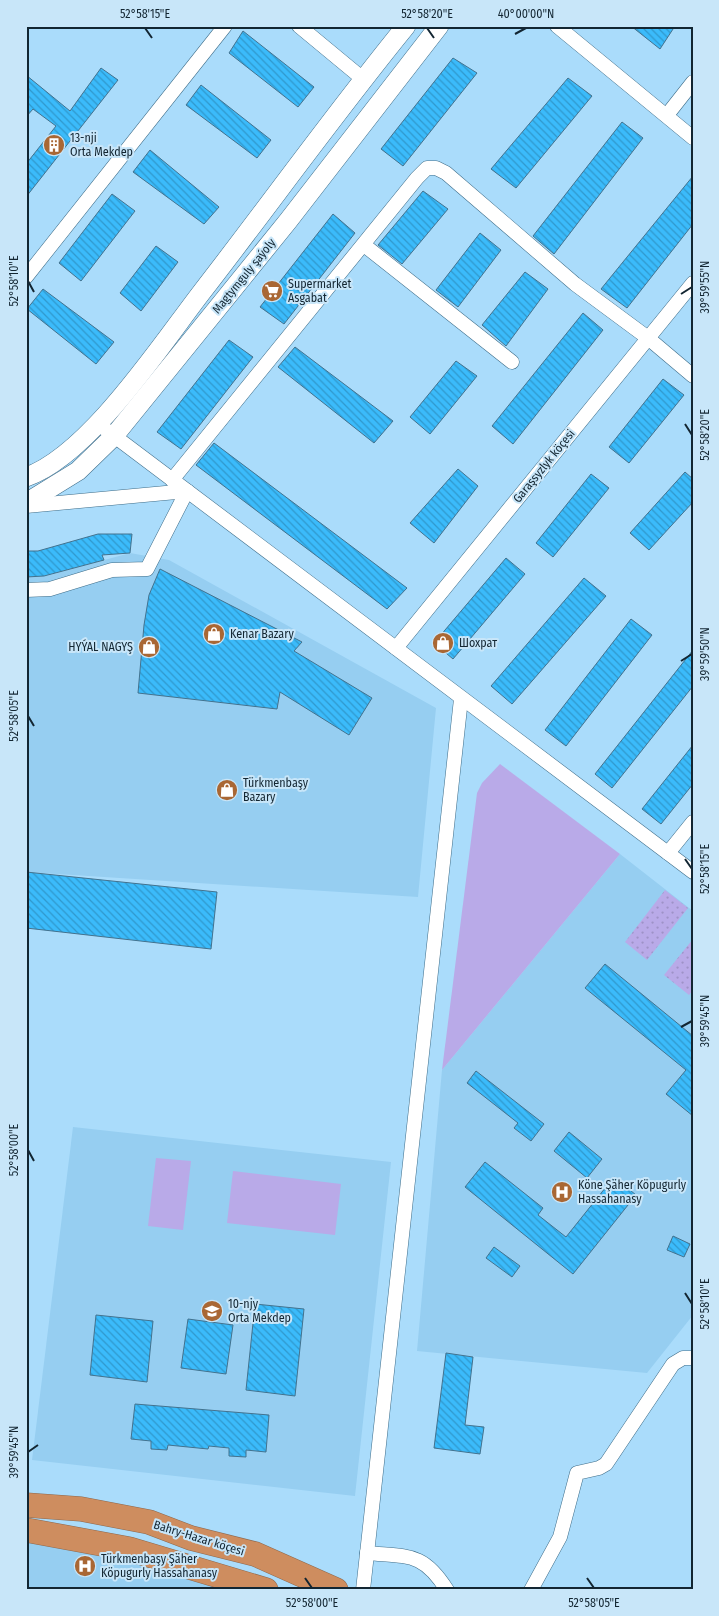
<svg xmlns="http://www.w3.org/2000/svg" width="719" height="1616" font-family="'Fira Sans Condensed',sans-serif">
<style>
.built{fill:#96cef1}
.green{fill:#b9aae8}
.garden{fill:url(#garden-dots)}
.building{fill:url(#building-back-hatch);stroke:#43728e}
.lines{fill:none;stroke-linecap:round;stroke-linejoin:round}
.street-casing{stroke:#3e6d89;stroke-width:15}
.secondary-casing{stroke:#3e6d89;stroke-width:20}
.highway-casing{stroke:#8d694f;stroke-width:25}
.street{stroke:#fff;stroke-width:14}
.secondary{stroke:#fff;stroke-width:19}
.highway{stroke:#ce8d5f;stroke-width:24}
.ticks{fill:none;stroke:#132632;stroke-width:2}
.labels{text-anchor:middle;stroke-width:4;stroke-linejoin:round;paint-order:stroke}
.poi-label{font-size:12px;fill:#132632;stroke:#c8e6f9;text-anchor:start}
.street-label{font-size:12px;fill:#132632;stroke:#c8e6f9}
.neatline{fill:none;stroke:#132632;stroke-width:2}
.ticks-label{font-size:12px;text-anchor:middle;fill:#132632}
</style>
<defs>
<pattern id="garden-dots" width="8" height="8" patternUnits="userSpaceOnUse" patternTransform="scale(1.25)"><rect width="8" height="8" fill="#b9aae8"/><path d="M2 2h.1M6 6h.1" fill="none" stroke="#9e92c7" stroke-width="1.8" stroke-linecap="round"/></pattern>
<pattern id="building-back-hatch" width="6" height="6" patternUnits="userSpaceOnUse" patternTransform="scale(1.25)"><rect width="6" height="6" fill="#3bbbfb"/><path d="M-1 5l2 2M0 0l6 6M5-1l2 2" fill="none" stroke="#3098cc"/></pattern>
</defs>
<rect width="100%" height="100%" fill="#aadcfb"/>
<g class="built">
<path d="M130,553L169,560L436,708L418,897L26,872V577L46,576Z"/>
<path d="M620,854L693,911V1315L647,1373L417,1351L442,1070Z"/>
<path d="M73,1127L391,1162L355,1496L32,1460Z"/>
<path d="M26,1540L53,1542L234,1590H26Z"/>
</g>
<g class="green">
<path d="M500,764L620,854L442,1070L477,793L482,783Z"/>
<path d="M156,1158L191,1161L183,1230L148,1226Z"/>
<path d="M233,1171L341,1184L335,1235L227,1223Z"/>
</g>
<g class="garden">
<path d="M665,890L688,908L647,960L625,942Z"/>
<path d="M693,939V990L689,995L664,975Z"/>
</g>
<g class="building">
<path d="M631,26H675L660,49Z"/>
<path d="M243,31L314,87L298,107L229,53Z"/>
<path d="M453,58L477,73L403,166L381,149Z"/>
<path d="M101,68L118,80L26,197V164L56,126L33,109L26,117V75L70,111Z"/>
<path d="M568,78L592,96L516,188L491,169Z"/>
<path d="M201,85L271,140L257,158L186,105Z"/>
<path d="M622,122L643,138L554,254L533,236Z"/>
<path d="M150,150L219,207L204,224L133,172Z"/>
<path d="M693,176V224L627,308L601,289Z"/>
<path d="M423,191L448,209L402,264L378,245Z"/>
<path d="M112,194L135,211L81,281L59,263Z"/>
<path d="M333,214L355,233L284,324L260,307Z"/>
<path d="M480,233L501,250L458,307L436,290Z"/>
<path d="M156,246L178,262L141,311L120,293Z"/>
<path d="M525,272L548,289L506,346L482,325Z"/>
<path d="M43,289L114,342L96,364L27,309Z"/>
<path d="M583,313L603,330L513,444L492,426Z"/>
<path d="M229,340L253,357L181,449L157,432Z"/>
<path d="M295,347L393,421L374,443L278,367Z"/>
<path d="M456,361L477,376L430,434L410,417Z"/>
<path d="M663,379L684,395L629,463L609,447Z"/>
<path d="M214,443L407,588L387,609L196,465Z"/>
<path d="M458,469L478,486L434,543L410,523Z"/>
<path d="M685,472L693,479V502L649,550L630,533Z"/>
<path d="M591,474L609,488L553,557L536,543Z"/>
<path d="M98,534H132L130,553L102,555L104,560L44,576L26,577V551H38Z"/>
<path d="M506,558L525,574L453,659L434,643Z"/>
<path d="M160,569L302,642L294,651L372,698L349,735L280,692L277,709L138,693L144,625L149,595Z"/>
<path d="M584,578L606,596L512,704L491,686Z"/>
<path d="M631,619L652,635L566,746L545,730Z"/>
<path d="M693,650V686L612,788L595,774Z"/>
<path d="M693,745V784L661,824L642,809Z"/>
<path d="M26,872L217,892L211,949L26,928Z"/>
<path d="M605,964L693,1036V1116L666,1094L686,1070L585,988Z"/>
<path d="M476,1071L544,1124L531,1141L514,1128L518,1123L467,1083Z"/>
<path d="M569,1132L602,1159L587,1178L554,1151Z"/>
<path d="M485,1162L543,1208L538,1215L566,1237L614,1177L636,1195L573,1274L465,1187Z"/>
<path d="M673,1236L690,1244L684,1257L667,1250Z"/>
<path d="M494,1247L520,1266L512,1277L486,1258Z"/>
<path d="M255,1304L304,1309L295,1396L246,1390Z"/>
<path d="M96,1315L153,1321L147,1382L90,1375Z"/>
<path d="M188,1319L233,1325L226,1374L181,1368Z"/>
<path d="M446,1353L473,1357L465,1425L484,1427L480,1454L434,1448Z"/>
<path d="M135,1404L269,1415L266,1452L246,1450V1457L229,1456V1448L209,1446L208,1449L168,1445L167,1450L151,1449V1441L131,1439Z"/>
</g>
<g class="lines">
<g class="street-casing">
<g id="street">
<path d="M299,26L363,79"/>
<path d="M557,26L693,138"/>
<path d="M667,115L693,82"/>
<path d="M364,245L512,362"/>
<path d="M26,277L225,26"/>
<path d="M97,423L693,872"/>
<path d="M172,480L417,178L427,168H436L446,173L575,284L648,338L693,376"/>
<path d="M26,506L187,491"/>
<path d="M26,590L50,589L112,570L147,569L187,491"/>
<path d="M396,648L693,283"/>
<path d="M668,853L693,822"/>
<path d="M367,1553C409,1557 423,1552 447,1590"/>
<path d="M363,1590L461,699"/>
<path d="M531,1590L560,1537L577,1473L599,1468L606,1464L673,1364L683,1358H693"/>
</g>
</g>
<g class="secondary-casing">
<g id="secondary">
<path d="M26,477C88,456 161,345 201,293C270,204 335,113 406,26"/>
<path d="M26,503L78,471L114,436L288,221L439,26"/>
</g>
</g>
<g class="highway-casing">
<g id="highway">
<path d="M26,1505L81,1509L149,1522L191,1538L255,1554L336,1590"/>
<path d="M26,1530L129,1549L266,1590"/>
</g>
</g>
<use href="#street" class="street"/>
<use href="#secondary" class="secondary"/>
<use href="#highway" class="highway"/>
</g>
<path class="ticks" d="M145,28L152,38M427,28L434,38M515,34L526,28M28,281L34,292M681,294L692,287M685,424L692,435M681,661L692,654M28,716L34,726M685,859L692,869M681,1027L692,1021M28,1150L34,1161M685,1293L692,1304M28,1452L38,1445M305,1578L312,1588M587,1578L594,1588"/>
<defs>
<g id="building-disc" transform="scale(1.125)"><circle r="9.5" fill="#a96734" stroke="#c8e6f9"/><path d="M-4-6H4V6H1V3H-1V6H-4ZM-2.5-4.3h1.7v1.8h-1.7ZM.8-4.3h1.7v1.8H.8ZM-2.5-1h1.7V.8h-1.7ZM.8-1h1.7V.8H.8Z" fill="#fff"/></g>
<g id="supermarket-disc" transform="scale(1.125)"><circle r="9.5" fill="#a96734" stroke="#c8e6f9"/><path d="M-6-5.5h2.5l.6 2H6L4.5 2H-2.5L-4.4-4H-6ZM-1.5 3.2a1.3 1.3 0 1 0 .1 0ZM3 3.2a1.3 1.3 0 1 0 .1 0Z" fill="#fff"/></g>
<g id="shop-disc" transform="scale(1.125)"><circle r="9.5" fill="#a96734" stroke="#c8e6f9"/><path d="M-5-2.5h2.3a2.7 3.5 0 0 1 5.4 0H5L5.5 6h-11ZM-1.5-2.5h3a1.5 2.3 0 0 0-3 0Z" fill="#fff"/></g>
<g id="hospital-disc" transform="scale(1.125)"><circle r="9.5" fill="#a96734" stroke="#c8e6f9"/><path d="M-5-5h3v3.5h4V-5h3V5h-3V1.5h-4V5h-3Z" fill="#fff"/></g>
<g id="school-disc" transform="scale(1.125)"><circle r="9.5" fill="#a96734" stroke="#c8e6f9"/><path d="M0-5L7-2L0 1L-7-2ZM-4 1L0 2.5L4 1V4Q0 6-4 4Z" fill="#fff"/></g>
</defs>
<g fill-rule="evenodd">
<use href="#building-disc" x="54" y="145"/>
<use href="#supermarket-disc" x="272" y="291"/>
<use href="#shop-disc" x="214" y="634"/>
<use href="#shop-disc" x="443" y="643"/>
<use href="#shop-disc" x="149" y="647"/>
<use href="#shop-disc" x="227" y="790"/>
<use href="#hospital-disc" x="562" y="1192"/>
<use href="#school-disc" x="212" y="1311"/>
<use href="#hospital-disc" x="85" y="1566"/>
</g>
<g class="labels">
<g class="poi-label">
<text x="70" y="142">13-nji<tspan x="70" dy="14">Orta Mekdep</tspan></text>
<text x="288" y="288">Supermarket<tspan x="288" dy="14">Asgabat</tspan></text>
<text x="230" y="638">Kenar Bazary</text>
<text x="459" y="647">Шохрат</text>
<text x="133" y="651" text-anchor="end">HYÝAL NAGYŞ</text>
<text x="243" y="787">Türkmenbaşy<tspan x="243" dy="14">Bazary</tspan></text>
<text x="578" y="1189">Köne Şäher Köpugurly<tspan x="578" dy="14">Hassahanasy</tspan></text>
<text x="228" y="1308">10-njy<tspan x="228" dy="14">Orta Mekdep</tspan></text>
<text x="101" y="1563">Türkmenbaşy Şäher<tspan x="101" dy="14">Köpugurly Hassahanasy</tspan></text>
</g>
<g class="street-label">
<text transform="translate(244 276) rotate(-51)" y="4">Magtymguly şaýoly</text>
<text transform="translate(544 466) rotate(-51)" y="4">Garaşsyzlyk köçesi</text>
<text transform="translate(199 1538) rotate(17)" y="4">Bahry-Hazar köçesi</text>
</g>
</g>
<rect width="719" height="1616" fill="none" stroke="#c8e6f9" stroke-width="55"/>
<rect x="28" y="28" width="664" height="1560" class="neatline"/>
<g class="ticks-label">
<text x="145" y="18">52°58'15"E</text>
<text x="427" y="18">52°58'20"E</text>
<text x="526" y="18">40°00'00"N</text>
<text transform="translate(14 281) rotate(-90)" y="4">52°58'10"E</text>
<text transform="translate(705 287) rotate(-90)" y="4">39°59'55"N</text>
<text transform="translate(705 435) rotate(-90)" y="4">52°58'20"E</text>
<text transform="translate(705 654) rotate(-90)" y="4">39°59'50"N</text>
<text transform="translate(14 716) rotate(-90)" y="4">52°58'05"E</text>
<text transform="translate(705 869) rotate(-90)" y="4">52°58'15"E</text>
<text transform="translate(705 1021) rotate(-90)" y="4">39°59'45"N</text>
<text transform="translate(14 1150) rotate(-90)" y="4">52°58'00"E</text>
<text transform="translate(705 1304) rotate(-90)" y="4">52°58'10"E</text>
<text transform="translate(14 1452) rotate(-90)" y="4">39°59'45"N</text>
<text x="312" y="1607">52°58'00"E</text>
<text x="594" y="1607">52°58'05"E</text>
</g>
</svg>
